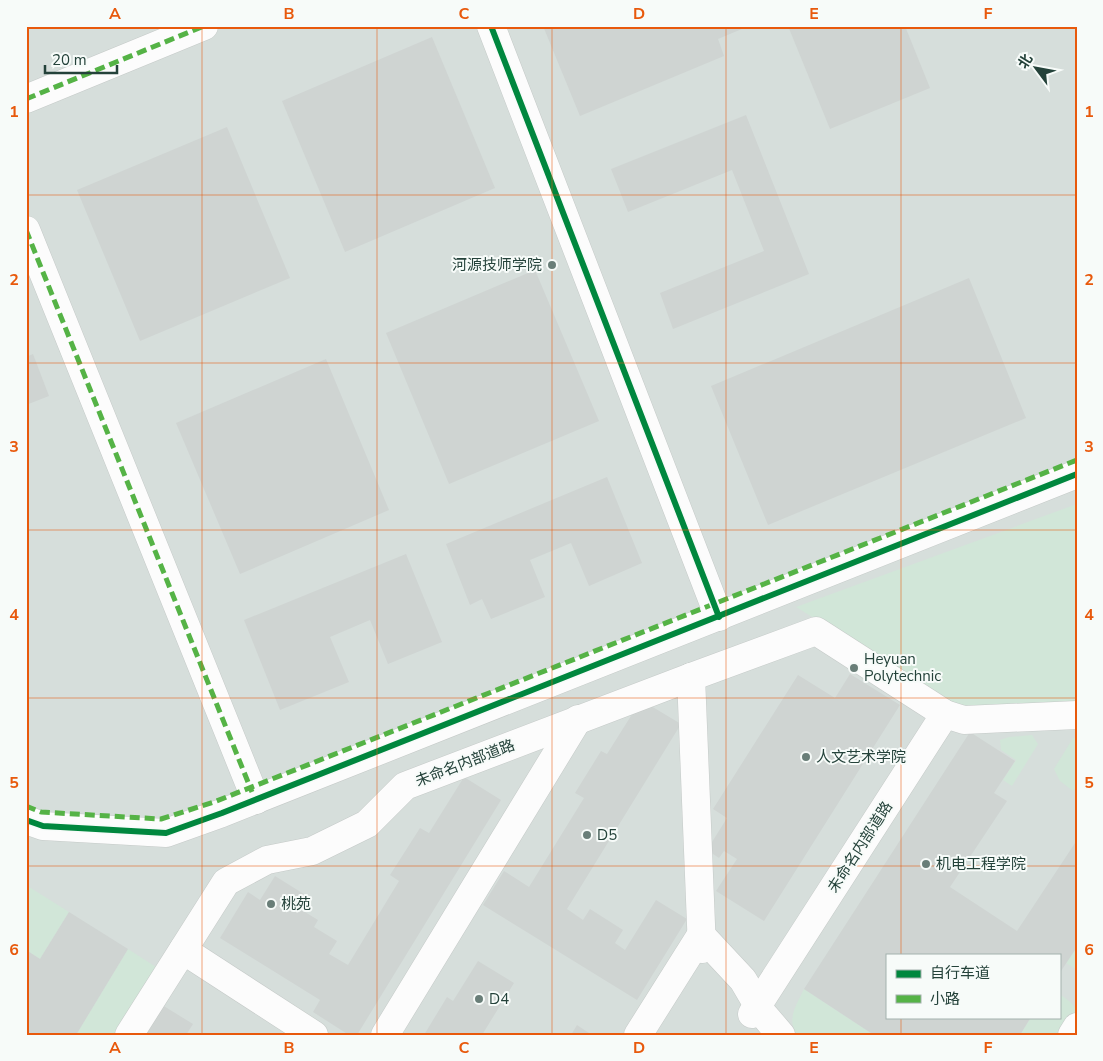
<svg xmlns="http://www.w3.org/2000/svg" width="1103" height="1061" font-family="'Nunito Sans','Noto Sans SC',sans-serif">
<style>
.built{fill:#d6dedb;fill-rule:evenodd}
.green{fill:#d1e6d8}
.building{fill:#cfd4d2}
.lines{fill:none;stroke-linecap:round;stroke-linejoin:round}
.minor-casing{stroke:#c5cac8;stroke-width:29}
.minor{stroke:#fcfcfc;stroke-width:28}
.quiet{stroke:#55b346;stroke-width:5;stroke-dasharray:10 5;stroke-linecap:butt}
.cycleway-casing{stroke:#f7fbf9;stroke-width:9}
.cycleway{stroke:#00873e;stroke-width:6}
.grid{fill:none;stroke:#e8590c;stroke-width:1;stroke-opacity:0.55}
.poi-dot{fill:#697e78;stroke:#f7fbf9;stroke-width:2}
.labels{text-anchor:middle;stroke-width:4;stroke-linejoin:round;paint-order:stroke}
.poi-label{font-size:15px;fill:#24423a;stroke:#f7fbf9;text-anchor:start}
.street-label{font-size:15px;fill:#24423a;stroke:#f7fbf9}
.neatline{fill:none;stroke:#e8590c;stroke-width:2}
.grid-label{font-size:16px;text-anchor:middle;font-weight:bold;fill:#e8590c}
</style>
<rect width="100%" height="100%" fill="#e8edeb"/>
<path class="built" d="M26,26H1077V1035H26ZM887,955H1059V1017H887Z"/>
<g class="green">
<path d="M1077,504V705L964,710L796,607Z"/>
<path d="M1032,735L1038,744L1012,786L1003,780L1016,760L1001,750L1000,740L1009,737Z"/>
<path d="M1073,738H1077V786L1073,791L1060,781L1054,769Z"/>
<path d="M26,885L69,912L40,959L26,950Z"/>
<path d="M1077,947V970L1066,963Z"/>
<path d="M128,949L156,967L116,1035H76Z"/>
<path d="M804,989L874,1035H797C786,1019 797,1004 804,989Z"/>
<path d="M1059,994C1080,1007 1082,1014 1069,1035H1020L1031,1017H1059Z"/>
</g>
<g class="building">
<path d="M543,26H749L718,39L724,56L580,116Z"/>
<path d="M788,26H905L930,88L830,129Z"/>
<path d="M432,37L495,188L345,252L282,101Z"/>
<path d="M746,115L809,274L673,329L660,293L764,251L732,170L628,212L611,169Z"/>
<path d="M227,127L290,278L140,341L77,190Z"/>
<path d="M535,270L599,421L449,484L386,333Z"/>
<path d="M969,278L1026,418L768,525L711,386Z"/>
<path d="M33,354L49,396L26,405V357Z"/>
<path d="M326,359L389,510L240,574L176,423Z"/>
<path d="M607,477L642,563L589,586L571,543L530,560L545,597L491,619L482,599L470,605L446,544Z"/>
<path d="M406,554L442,642L388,664L370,620L330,637L349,682L280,710L244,620Z"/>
<path d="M850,674L900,705L764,921L716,891L737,859L724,851L719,858L707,850L727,818L713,809L798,675L835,698Z"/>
<path d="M641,700L681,724L567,909L583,920L590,909L623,930L615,943L625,950L656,900L687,919L637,1000L483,905L504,871L529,887L584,798L575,793L601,751L607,754Z"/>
<path d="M970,732L1015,761L994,793L1007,801L950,887L1017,931L1077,840V947L1059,974V955H887V1017H1031L1020,1035H874L804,989Z"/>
<path d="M464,777L501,800L357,1035H349L313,1012L320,1000L220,938L248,892L260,900L275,876L307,896L300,909L318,920L314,927L337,941L329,954L348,965L399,881L390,875L420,828L429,833Z"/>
<path d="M69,912L128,949L76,1035H30L26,1033V950L40,959Z"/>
<path d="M478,961L514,983L482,1035H424L447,997L453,1001Z"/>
<path d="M162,1005L193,1024L186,1035H144Z"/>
<path d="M577,1025L592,1035H571Z"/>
</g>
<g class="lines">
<g class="minor-casing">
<g id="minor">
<path d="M491,26L719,617"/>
<path d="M26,99L204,26"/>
<path d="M26,230L256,800"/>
<path d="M691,677L702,949"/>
<path d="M26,820L43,826L166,833L222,813L1077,474"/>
<path d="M183,950L314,1035"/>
<path d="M752,1014L945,714"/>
<path d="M129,1035L226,882L267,860L312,851L367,824L405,786L691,677L816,631L945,714L964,720L1077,715"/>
<path d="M385,1035L578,719"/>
<path d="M638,1035L701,935L743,980L763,1014L781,1035"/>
<path d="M1072,1035L1077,1027"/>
</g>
</g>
<use href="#minor" class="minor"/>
<g class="quiet">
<path d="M26,99L204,26"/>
<path d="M26,230L252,792"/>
<path d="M26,806L41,812L161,819L214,802L1077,460"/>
</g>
<g class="cycleway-casing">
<g id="cycleway">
<path d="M491,26L719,617"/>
<path d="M26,820L43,826L166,833L222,813L1077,474"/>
</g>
</g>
<use href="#cycleway" class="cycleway"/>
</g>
<path class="grid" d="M202,26V1035M377,26V1035M552,26V1035M726,26V1035M901,26V955M26,195H1077M26,363H1077M26,530H1077M26,698H1077M26,866H1077M901,1017V1035"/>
<g class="poi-dot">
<circle cx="552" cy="265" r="5"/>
<circle cx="854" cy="668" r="5"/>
<circle cx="806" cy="757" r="5"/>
<circle cx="587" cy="835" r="5"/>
<circle cx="926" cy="864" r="5"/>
<circle cx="271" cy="904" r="5"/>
<circle cx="479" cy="999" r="5"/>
</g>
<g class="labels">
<g class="poi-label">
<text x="542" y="270" text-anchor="end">河源技师学院</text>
<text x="864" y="664">Heyuan<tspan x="864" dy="17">Polytechnic</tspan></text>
<text x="816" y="762">人文艺术学院</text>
<text x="597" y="840">D5</text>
<text x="936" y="869">机电工程学院</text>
<text x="281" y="909">桃苑</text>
<text x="489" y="1004">D4</text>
</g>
<g class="street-label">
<text transform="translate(465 763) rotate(-21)" y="5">未命名内部道路</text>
<text transform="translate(860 847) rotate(-57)" y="5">未命名内部道路</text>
</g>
</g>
<rect width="1103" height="1061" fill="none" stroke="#f7fbf9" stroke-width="55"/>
<rect x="886" y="954" width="175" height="65" fill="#f7fbf9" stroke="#a3b1ad"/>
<rect x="896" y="970" width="25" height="8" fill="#00873e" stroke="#a3b1ad"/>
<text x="930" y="978" font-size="15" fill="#24423a">自行车道</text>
<rect x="896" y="995" width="25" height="8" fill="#55b346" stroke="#a3b1ad"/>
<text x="930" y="1004" font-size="15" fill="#24423a">小路</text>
<g transform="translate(1036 68) rotate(302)" stroke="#f7fbf9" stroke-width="4" paint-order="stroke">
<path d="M0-4L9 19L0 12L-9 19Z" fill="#24423a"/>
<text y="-8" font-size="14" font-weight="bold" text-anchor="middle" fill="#24423a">北</text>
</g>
<path d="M45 65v8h72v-8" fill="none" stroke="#24423a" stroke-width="2.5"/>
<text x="52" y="65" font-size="15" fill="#24423a" stroke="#f7fbf9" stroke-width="4" paint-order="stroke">20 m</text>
<rect x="28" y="28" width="1048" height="1006" class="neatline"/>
<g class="grid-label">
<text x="115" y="19">A</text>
<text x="289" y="19">B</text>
<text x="464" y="19">C</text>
<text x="639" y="19">D</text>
<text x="814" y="19">E</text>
<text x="988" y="19">F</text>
<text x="14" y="117">1</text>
<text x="1089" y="117">1</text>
<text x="14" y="285">2</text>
<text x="1089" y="285">2</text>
<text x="14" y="452">3</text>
<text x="1089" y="452">3</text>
<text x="14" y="620">4</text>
<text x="1089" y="620">4</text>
<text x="14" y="788">5</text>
<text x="1089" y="788">5</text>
<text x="14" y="955">6</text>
<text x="1089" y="955">6</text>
<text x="115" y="1053">A</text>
<text x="289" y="1053">B</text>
<text x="464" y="1053">C</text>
<text x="639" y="1053">D</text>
<text x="814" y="1053">E</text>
<text x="988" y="1053">F</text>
</g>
</svg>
